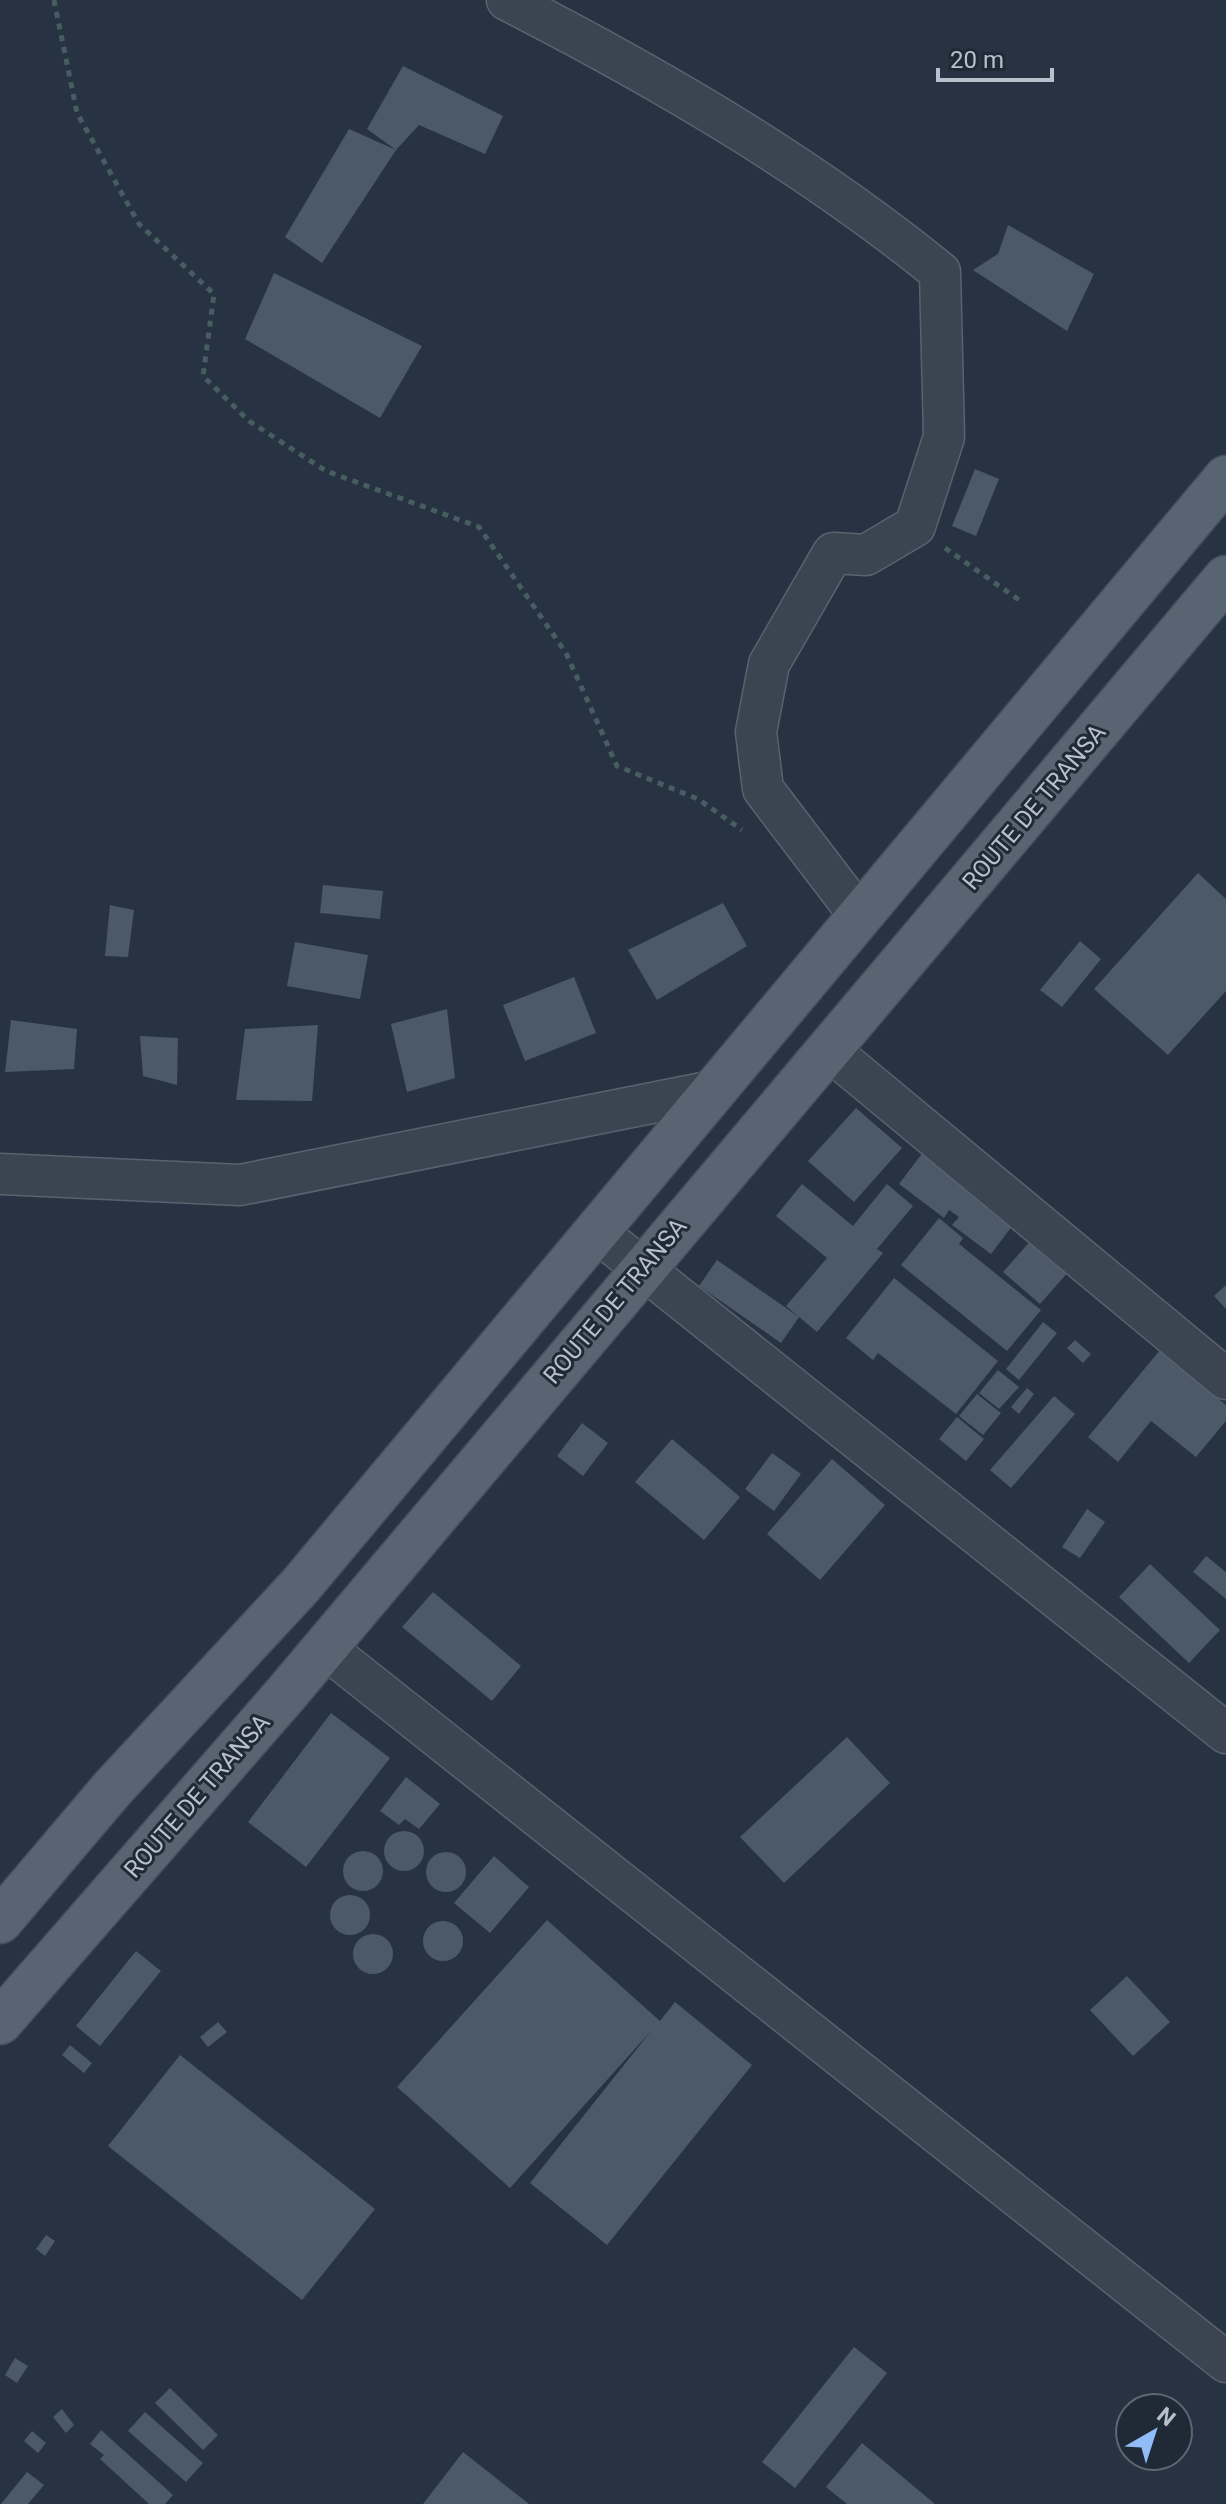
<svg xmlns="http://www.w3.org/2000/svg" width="1226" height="2504" font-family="Roboto,sans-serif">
  <rect width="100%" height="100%" fill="#273342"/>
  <path fill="#4b5968" d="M403 66 503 116 485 154 419 125 396 150 322 263 285 237 349 129 396 150 367 129Z
    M1008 225 1094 274 1067 331 973 270 998 254Z
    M274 273 422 346 380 418 245 339Z
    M975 469 999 479 976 536 952 526Z
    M1198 873 1226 899V991L1168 1055 1094 989Z
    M323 885 383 891 380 919 320 913Z
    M723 903 747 946 657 1000 628 950Z
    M110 905 134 910 128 957 105 956Z
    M1080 941 1101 959 1062 1007 1040 990Z
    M295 942 368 955 360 999 287 986Z
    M574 977 596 1033 525 1061 503 1005Z
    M447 1009 455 1078 407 1092 391 1024Z
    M11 1020 77 1029 74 1069 5 1072Z
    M318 1025 312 1101 236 1100 245 1029Z
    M140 1036 178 1038 177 1085 143 1076Z
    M856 1108 902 1148 854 1202 808 1161Z
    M924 1151 1016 1221 991 1254 952 1225 959 1217 949 1210 944 1218 899 1184Z
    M802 1184 853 1226 887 1184 913 1206 877 1249 883 1253 817 1332 786 1306 827 1258 776 1216Z
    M939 1218 963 1238 959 1244 1041 1310 1007 1351 901 1265Z
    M1033 1238 1070 1270 1040 1304 1003 1272Z
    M717 1260 799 1317 781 1343 699 1286Z
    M894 1278 998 1361 956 1414 878 1353 873 1360 846 1338Z
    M1226 1285V1309L1214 1296Z
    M1043 1322 1057 1333 1019 1380 1006 1369Z
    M1075 1340 1091 1354 1083 1363 1067 1348Z
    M1160 1350 1226 1405V1421L1196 1457 1151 1421 1118 1462 1088 1437Z
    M998 1370 1019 1387 999 1409 979 1393Z
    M1027 1388 1034 1394 1019 1414 1011 1407Z
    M977 1394 1001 1413 983 1435 959 1416Z
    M1054 1396 1075 1414 1011 1488 990 1470Z
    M957 1417 984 1439 966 1461 939 1439Z
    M582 1423 608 1443 583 1476 557 1456Z
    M672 1439 740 1497 704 1540 635 1482Z
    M772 1453 801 1474 774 1511 745 1489Z
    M832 1459 885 1505 820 1580 767 1534Z
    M1087 1509 1105 1522 1080 1558 1062 1547Z
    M1206 1556 1226 1572V1599L1193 1572Z
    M1150 1564 1220 1630 1189 1663 1119 1597Z
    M433 1592 521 1666 492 1701 402 1627Z
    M331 1713 390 1758 306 1867 248 1822Z
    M847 1737 890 1783 784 1883 740 1837Z
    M406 1777 440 1804 419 1829 405 1819 399 1825 380 1811Z
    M384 1851a20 20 0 1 1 40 0a20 20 0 1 1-40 0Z
    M343 1871a20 20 0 1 1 40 0a20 20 0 1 1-40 0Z
    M426 1872a20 20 0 1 1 40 0a20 20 0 1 1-40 0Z
    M494 1856 529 1887 490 1933 454 1903Z
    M330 1915a20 20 0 1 1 40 0a20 20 0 1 1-40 0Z
    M547 1920 660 2021 675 2002 752 2065 607 2245 530 2183 651 2031 510 2188 397 2087Z
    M423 1941a20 20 0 1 1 40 0a20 20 0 1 1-40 0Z
    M353 1954a20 20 0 1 1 40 0a20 20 0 1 1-40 0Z
    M136 1951 161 1971 100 2046 76 2026Z
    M1127 1976 1170 2022 1133 2056 1090 2010Z
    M218 2022 227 2032 208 2047 200 2037Z
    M70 2045 92 2063 84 2073 62 2055Z
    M180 2055 375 2209 302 2300 108 2146Z
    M46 2235 55 2241 45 2256 36 2249Z
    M854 2347 887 2373 795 2488 762 2462Z
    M15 2358 28 2366 17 2383 5 2375Z
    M170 2388 218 2435 203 2450 155 2403Z
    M62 2409 74 2425 66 2433 53 2417Z
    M145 2412 203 2463 186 2482 128 2431Z
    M101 2430 173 2495 165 2504H149L100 2459 104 2455 90 2444Z
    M32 2431 46 2443 38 2453 24 2441Z
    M862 2443 935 2504H847L826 2487Z
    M463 2452 529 2504H423Z
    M27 2472 44 2485 28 2504H1Z"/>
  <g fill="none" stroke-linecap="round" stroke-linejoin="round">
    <g stroke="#59636f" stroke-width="43">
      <path id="minor" d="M507 0C659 78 807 164 940 272L944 437 915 526 866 555 833 553 769 664 756 732 763 789 859 915
        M829 1050 1226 1379
        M0 1174 240 1185 712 1091
        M597 1232 1226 1733
        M325 1648 1226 2362"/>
    </g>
    <g stroke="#454e5b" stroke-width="47">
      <path id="major" d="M0 1921 112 1789 301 1585 1226 478
        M0 2022 285 1695 1226 578"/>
    </g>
    <path stroke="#475e60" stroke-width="5" stroke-dasharray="6 6" stroke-linecap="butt" d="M54 0 77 113 139 224 214 294 203 376 249 421 326 471 479 527 566 653 617 766 698 799 742 830
      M945 548 1022 602"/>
    <use href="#minor" stroke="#3b4552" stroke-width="40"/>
    <use href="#major" stroke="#596472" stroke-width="44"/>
  </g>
  <g text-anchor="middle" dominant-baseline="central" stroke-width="6" stroke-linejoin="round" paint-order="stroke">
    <g font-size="24" fill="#b8c0cc" stroke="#202a37">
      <text transform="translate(1034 807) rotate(-50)">ROUTE DE TRANSA</text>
      <text transform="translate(615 1301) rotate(-50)">ROUTE DE TRANSA</text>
      <text transform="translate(197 1796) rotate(-49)">ROUTE DE TRANSA</text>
    </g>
  </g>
  <g transform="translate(1154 2432) rotate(39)"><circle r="38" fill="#202a37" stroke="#5d6673" stroke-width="2"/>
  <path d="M0-6L14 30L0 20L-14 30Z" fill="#91bcf8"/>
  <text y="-12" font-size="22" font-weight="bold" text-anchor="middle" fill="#b8c0cc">N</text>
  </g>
  <path d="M938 68v12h114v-12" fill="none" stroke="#b8c0cc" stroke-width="4"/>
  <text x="950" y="68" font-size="24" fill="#b8c0cc" stroke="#202a37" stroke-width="6" paint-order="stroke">20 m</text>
</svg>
